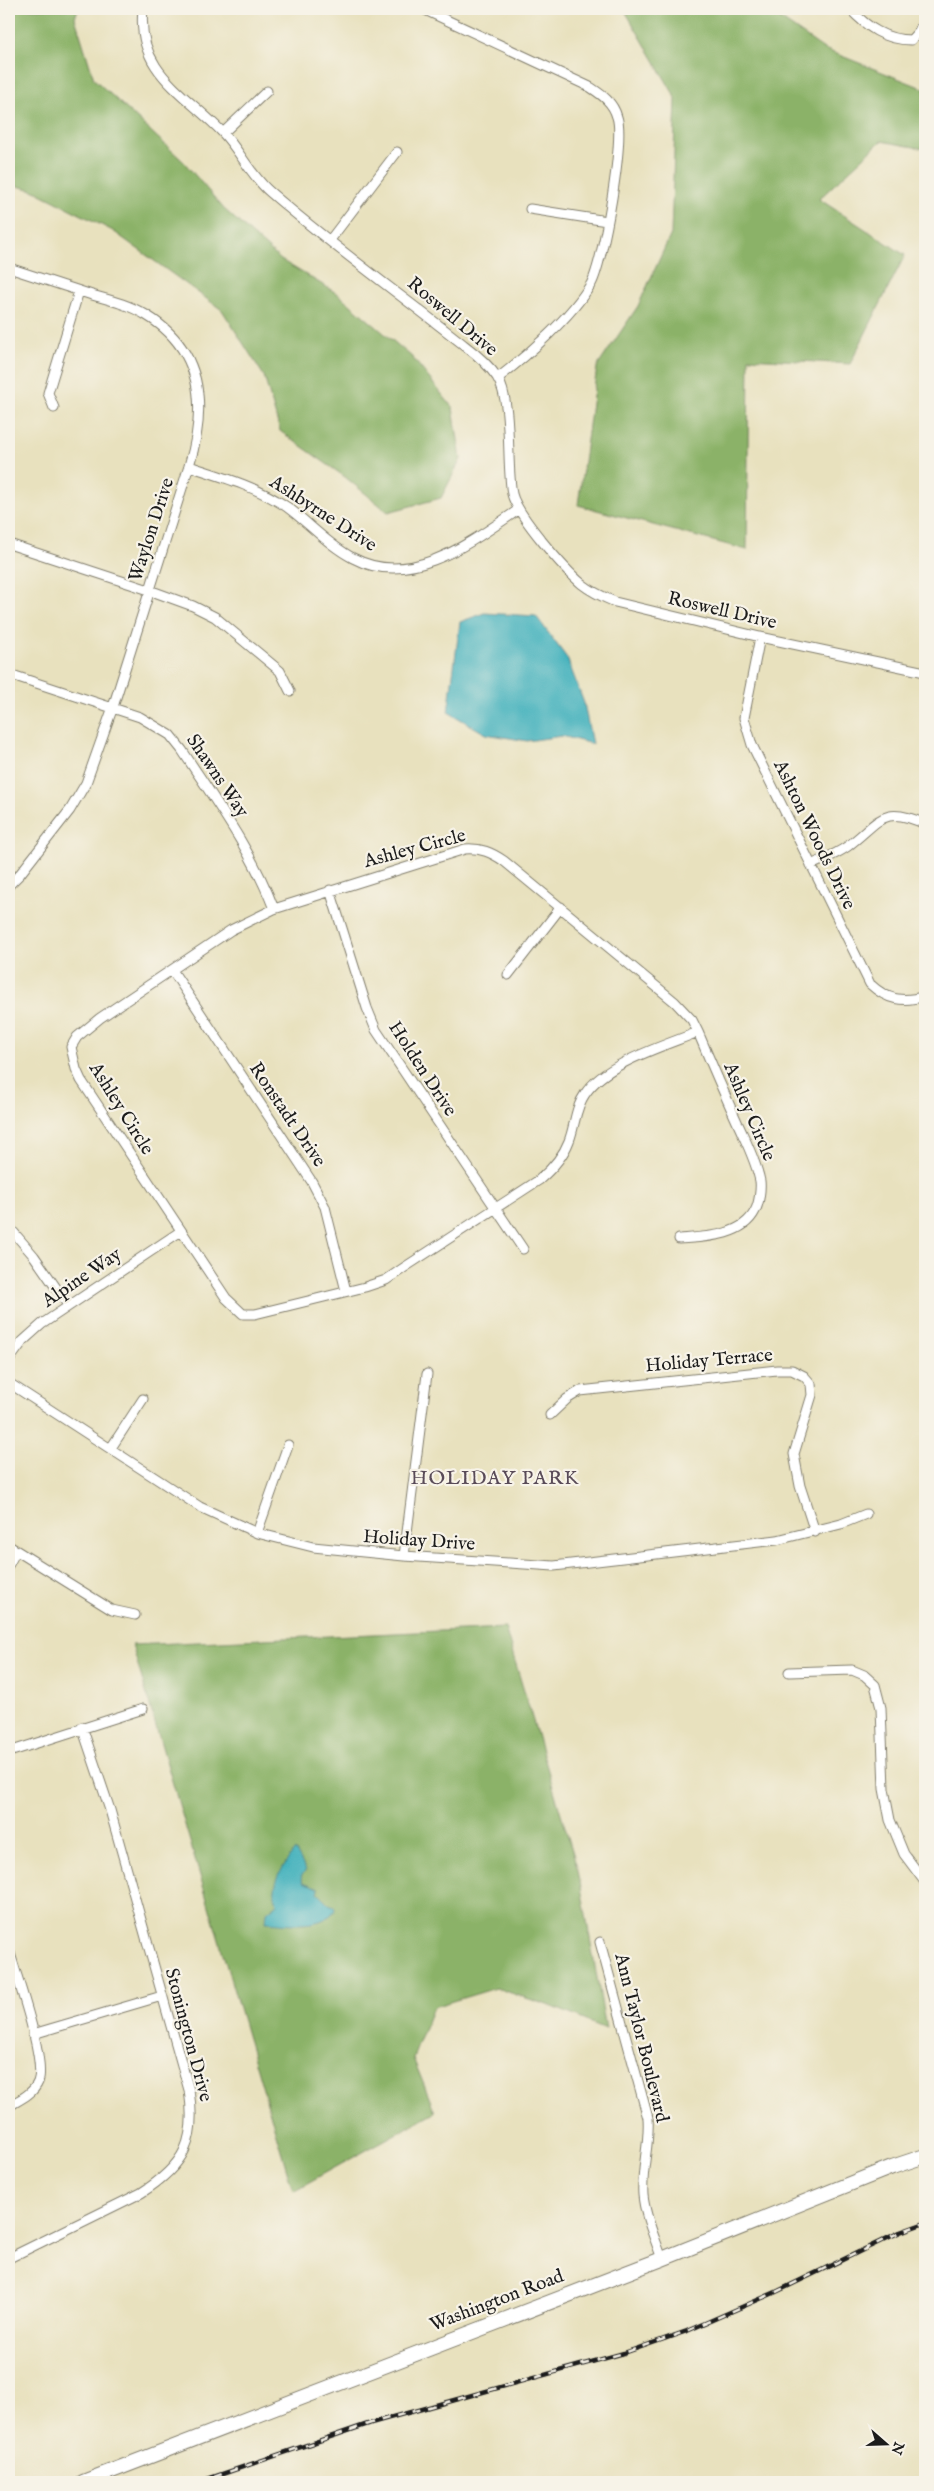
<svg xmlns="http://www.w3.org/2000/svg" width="934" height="2491" font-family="'IM FELL English',serif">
  <rect width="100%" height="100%" fill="#f7f3e8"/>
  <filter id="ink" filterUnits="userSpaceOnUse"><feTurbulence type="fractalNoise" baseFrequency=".02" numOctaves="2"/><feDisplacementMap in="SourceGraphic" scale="10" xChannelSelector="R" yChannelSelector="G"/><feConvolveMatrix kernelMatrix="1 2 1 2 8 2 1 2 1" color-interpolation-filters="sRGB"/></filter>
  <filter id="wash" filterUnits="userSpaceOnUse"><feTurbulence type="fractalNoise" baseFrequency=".0096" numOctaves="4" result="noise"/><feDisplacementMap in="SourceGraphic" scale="20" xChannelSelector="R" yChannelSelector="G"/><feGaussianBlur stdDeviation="1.12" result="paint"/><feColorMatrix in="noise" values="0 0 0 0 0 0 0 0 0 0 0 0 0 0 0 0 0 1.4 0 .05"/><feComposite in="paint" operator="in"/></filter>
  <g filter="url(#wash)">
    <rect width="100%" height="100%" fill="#e8e1be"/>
    <path fill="#8bb268" stroke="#546742" d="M9 9H78L75 18 94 79 183 161 224 209 281 260 338 294 412 357 453 408 461 459 441 498 388 512 345 477 280 431 264 376 222 310 113 231 33 190 9 184Z
      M624 9H766L824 49 925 89V149L881 141 819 199 905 255 850 364 749 358 747 550 578 505 597 367 638 306 671 234 676 98Z
      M505 1628 578 1870 606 2029 553 2007 496 1988 433 2007 413 2058 435 2112 293 2191 132 1645Z"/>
    <path fill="#41b0bc" stroke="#2e666c" d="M484 613 536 616 567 658 584 703 592 744 562 736 527 741 486 734 448 712 460 622Z
      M295 1850 306 1870 301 1876 303 1882 319 1888 318 1893 329 1904 334 1906 335 1910C322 1930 285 1923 266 1922L267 1912 277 1904C269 1886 284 1864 295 1850Z"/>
  </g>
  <g filter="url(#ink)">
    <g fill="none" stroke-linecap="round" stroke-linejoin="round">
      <g stroke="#827e6d" stroke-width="11">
        <path id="minor" d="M143 9C136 72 185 93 223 133 240 151 251 176 270 192 332 246 400 294 464 345 476 354 488 364 497 377 513 402 506 463 512 494 517 515 564 569 582 584 592 592 603 597 615 602L760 637 925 672
          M423 9 590 87C602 95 613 102 617 117 625 139 603 263 591 284 571 317 528 355 498 378
          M850 9C867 27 885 40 911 40L919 31 925 18
          M223 133 267 91
          M530 209 607 221
          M330 240 397 152
          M9 268C37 277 65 286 92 295 110 300 130 305 146 315 204 350 207 407 189 466L113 707 86 783 70 810 20 874 9 885
          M54 408 48 393 79 291
          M189 466C223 477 257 487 287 507 309 523 328 545 353 558 411 589 471 542 518 510
          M9 544 149 590 193 606 215 617 280 671 290 691
          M760 637 744 718 752 745 870 984C887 1000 903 1003 925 996
          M9 674 140 717 170 735 182 750C216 802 252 851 274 909
          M811 865C824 859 837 854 848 846 880 822 882 804 925 824
          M330 890 367 1008 376 1030 523 1249
          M172 970 312 1182 325 1207 346 1291
          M508 975 561 907
          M9 1227 34 1256 68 1305
          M679 1239C704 1237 742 1237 755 1211 759 1204 761 1189 760 1181 756 1161 746 1142 738 1124 724 1093 711 1063 698 1032L692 1020 675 1002 504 861C491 852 481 848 465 849L274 909 231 930 100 1018 77 1037 71 1047 76 1069 81 1080 226 1298 243 1314H255L365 1287 386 1280 405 1267 539 1180C552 1169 563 1157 569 1141 575 1126 575 1108 585 1094 605 1063 664 1046 698 1032
          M9 1360 23 1341 42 1324 181 1231
          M9 1383 200 1507 257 1533 313 1547 404 1556 554 1566 777 1540 841 1524 866 1514
          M550 1415 567 1399 580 1391 777 1370H792L804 1376 811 1384 812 1395 794 1454 800 1486 815 1532
          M111 1448 143 1399
          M257 1533 288 1445
          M9 1546 112 1610 135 1615
          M404 1556 427 1374
          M9 1564 16 1551
          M789 1672 852 1670 864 1675 875 1685 881 1708 884 1789 890 1820 904 1854 925 1882
          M9 1752 143 1709
          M600 1942 648 2118C650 2144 641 2170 643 2195 645 2217 655 2238 662 2259
          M9 1950C16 1975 47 2061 38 2082 33 2094 19 2100 9 2106
          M33 2034 162 1996
          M925 2088V2103
          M9 2258 141 2193C185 2165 197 2141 189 2090L110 1810 82 1727"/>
      </g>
      <g stroke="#827e6d" stroke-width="16">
        <path id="primary" d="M83 2482 662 2259 892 2167 925 2156"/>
      </g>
      <use href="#minor" stroke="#fff" stroke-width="9"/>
      <use href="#primary" stroke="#fff" stroke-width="14"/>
      <g stroke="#1c1c1c" stroke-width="4.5">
        <path id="rail" d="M199 2482 371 2423 624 2353 687 2331 776 2292 900 2232 925 2223"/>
      </g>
      <use href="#rail" stroke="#f7f3e8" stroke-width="2.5" stroke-dasharray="8" stroke-linecap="butt"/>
    </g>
  </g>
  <g text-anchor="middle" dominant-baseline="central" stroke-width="4.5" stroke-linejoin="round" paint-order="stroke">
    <g font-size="19" fill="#1c1c1c" stroke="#f7f3e8">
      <text transform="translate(452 317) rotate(40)">Roswell Drive</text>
      <text transform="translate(323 514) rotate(33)">Ashbyrne Drive</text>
      <text transform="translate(152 530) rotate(-72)">Waylon Drive</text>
      <text transform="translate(722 611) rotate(13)">Roswell Drive</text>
      <text transform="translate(217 776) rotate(56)">Shawns Way</text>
      <text transform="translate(814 835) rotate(64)">Ashton Woods Drive</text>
      <text transform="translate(415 849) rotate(-15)">Ashley Circle</text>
      <text transform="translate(422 1069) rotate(57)">Holden Drive</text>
      <text transform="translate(121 1109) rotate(58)">Ashley Circle</text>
      <text transform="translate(749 1112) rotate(67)">Ashley Circle</text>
      <text transform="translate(287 1115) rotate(56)">Ronstadt Drive</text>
      <text transform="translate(82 1278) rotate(-34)">Alpine Way</text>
      <text transform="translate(709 1361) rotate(-5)">Holiday Terrace</text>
      <text transform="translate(419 1541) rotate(4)">Holiday Drive</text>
      <text transform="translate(188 2035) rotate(75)">Stonington Drive</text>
      <text transform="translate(641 2038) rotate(76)">Ann Taylor Boulevard</text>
      <text transform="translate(497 2301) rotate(-21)">Washington Road</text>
    </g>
    <g font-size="20" letter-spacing="1" fill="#594b58" stroke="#f7f3e8">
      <text x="495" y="1478">HOLIDAY PARK</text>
    </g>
  </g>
  <rect width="934" height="2491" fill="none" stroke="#f7f3e8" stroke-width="30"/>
  <g transform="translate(886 2444) rotate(110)" stroke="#f7f3e8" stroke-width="4" paint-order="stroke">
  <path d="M0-4L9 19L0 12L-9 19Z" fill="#1c1c1c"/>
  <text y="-8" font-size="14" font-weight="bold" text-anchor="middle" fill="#1c1c1c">N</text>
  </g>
</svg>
